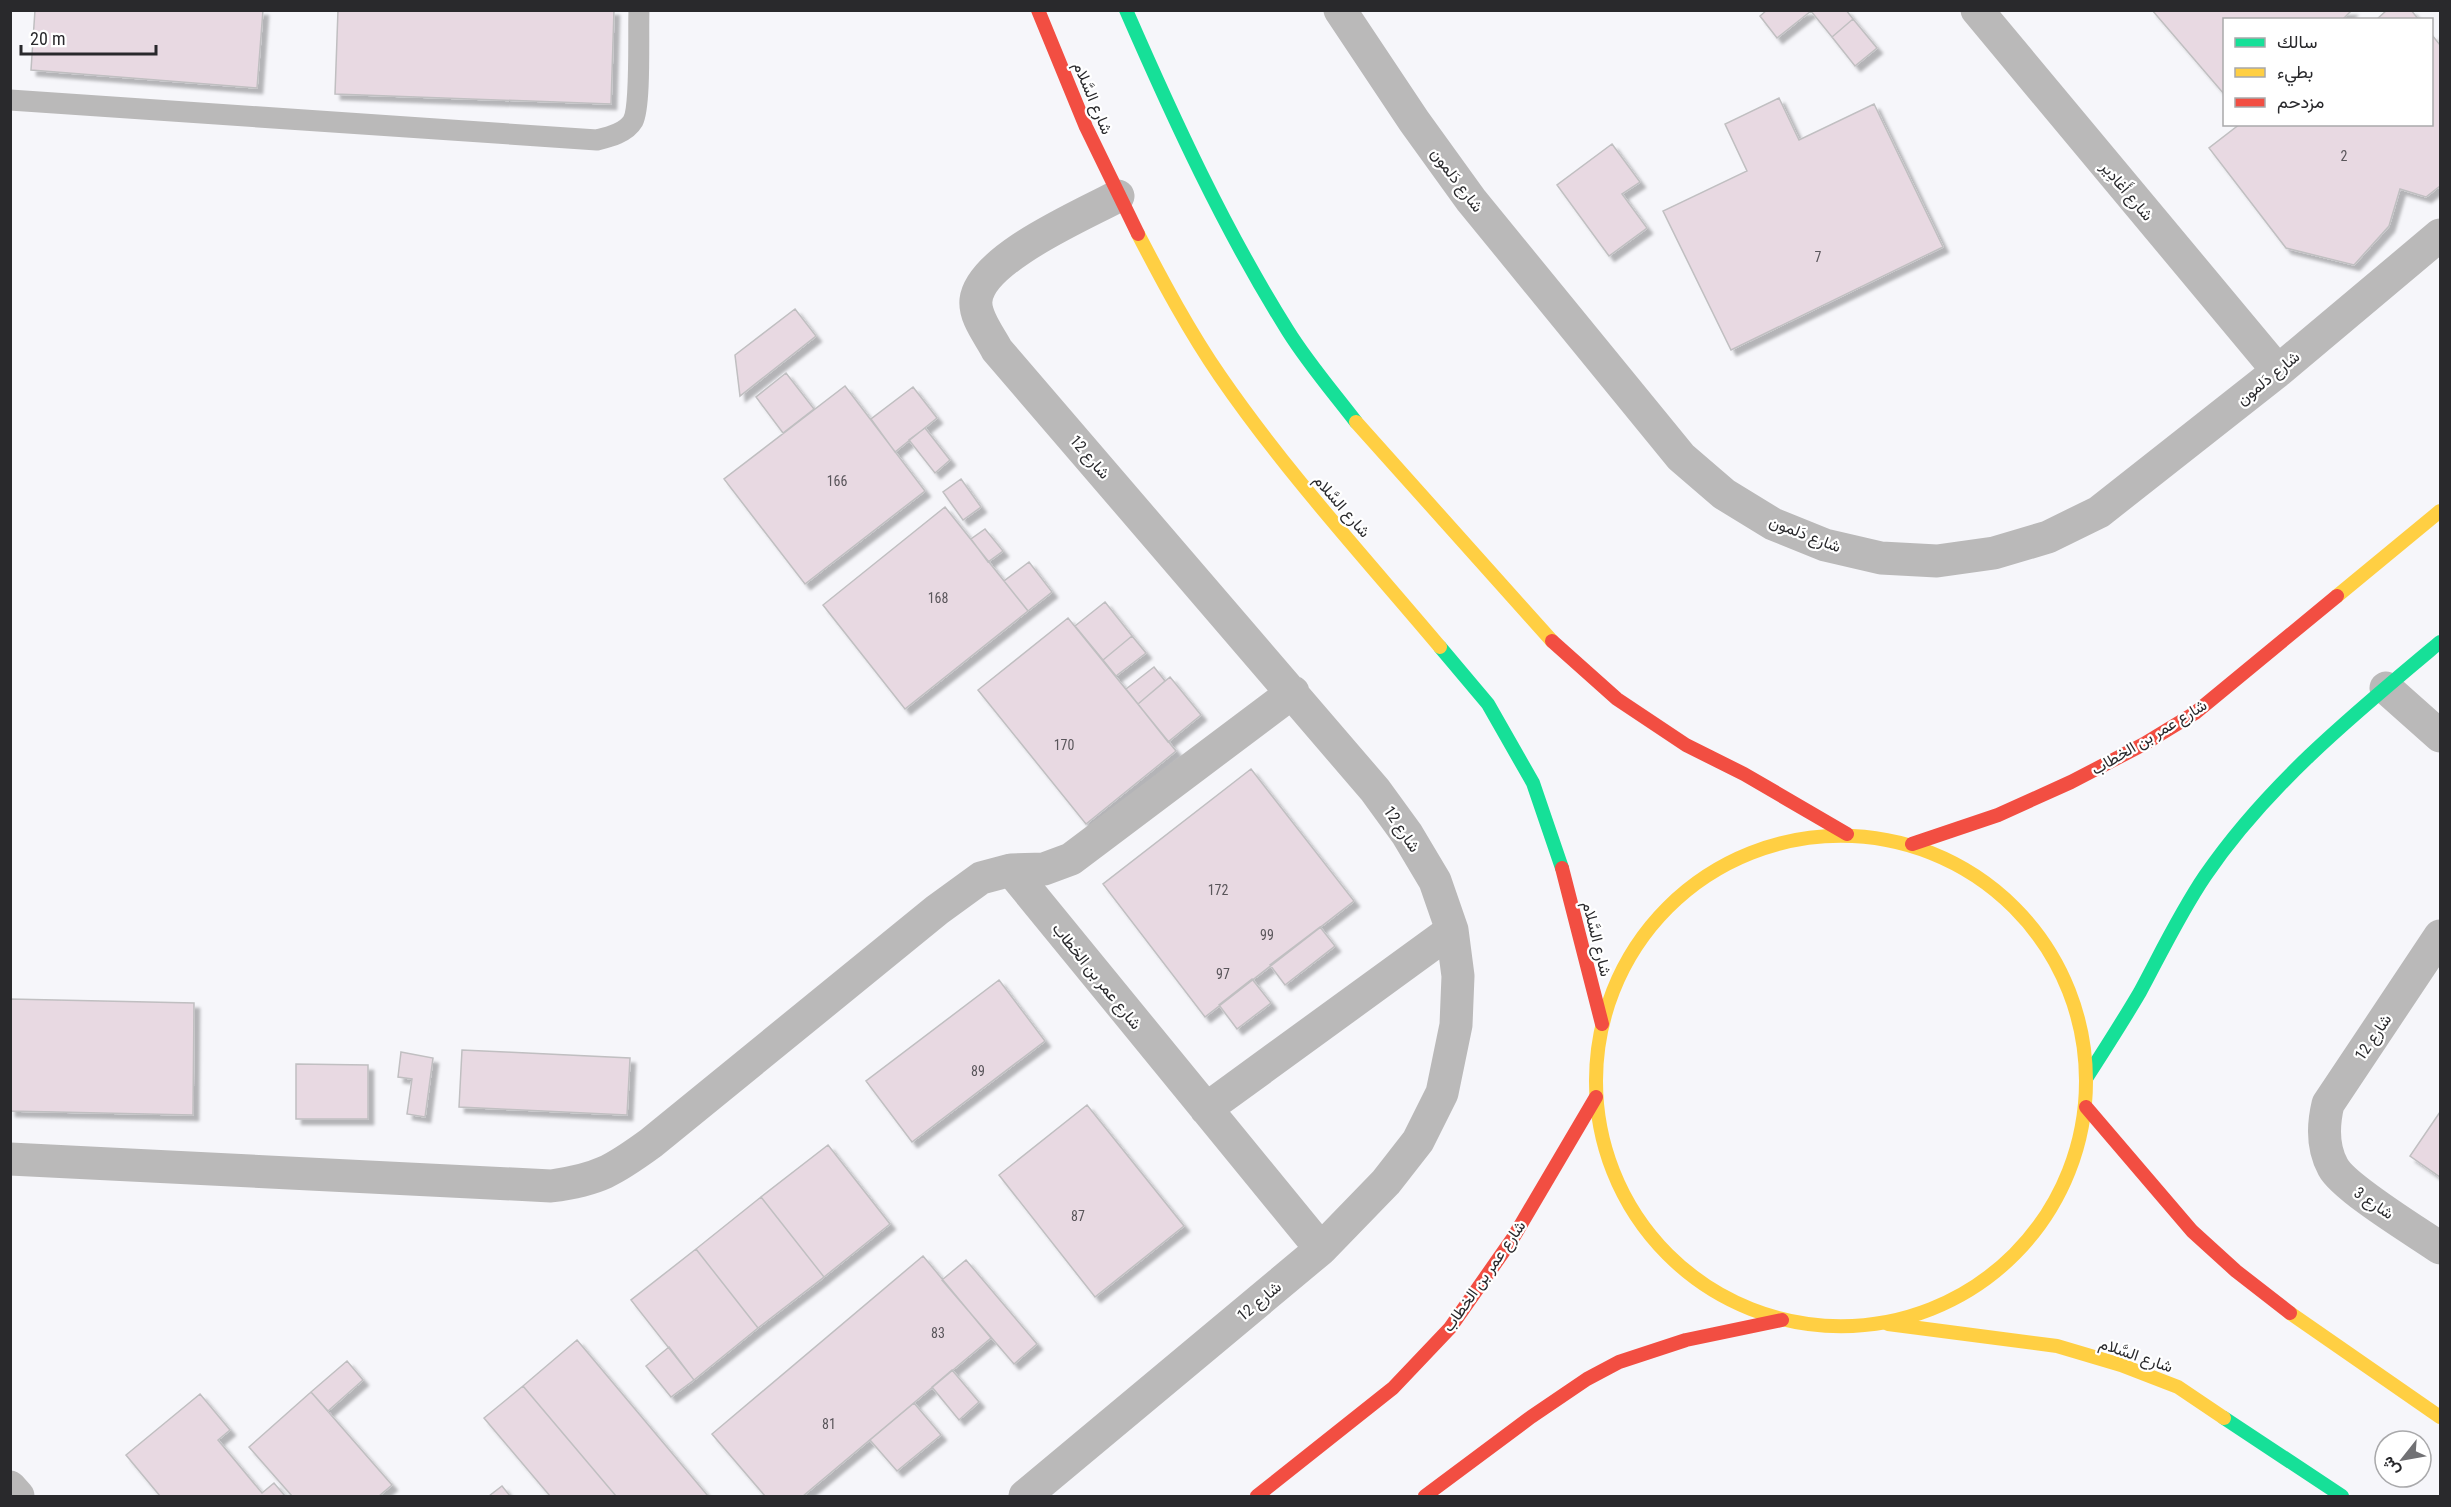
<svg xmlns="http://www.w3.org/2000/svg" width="2451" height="1507" font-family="'Roboto Condensed',Vazirmatn,sans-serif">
  <defs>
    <filter id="shadow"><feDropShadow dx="5.5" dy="5.5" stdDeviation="1.5" flood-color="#0004"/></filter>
  </defs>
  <rect width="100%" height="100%" fill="#f6f6fa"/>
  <path fill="#e8d9e2" stroke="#c0bfc1" stroke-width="1.5" filter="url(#shadow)" d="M35 10H263L257 88 31 70Z
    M338 10H614L611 104 335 94Z
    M1767 10H1846L1853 19 1832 37 1811 11 1777 38 1760 16Z
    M2152 10H2352L2342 20H2224V94Z
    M2387 10H2411L2419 20H2376Z
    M1853 19 1877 48 1855 66 1832 37Z
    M2432 35 2440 45V186L2426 197 2400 189 2389 226 2354 265 2286 248 2209 148 2240 124H2432Z
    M1779 98 1799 140 1874 104 1943 247 1731 350 1663 211 1747 171 1725 124Z
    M1612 144 1640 182 1622 194 1647 228 1609 256 1557 185Z
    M795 309 816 336 740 396 735 355Z
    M786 373 814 409 783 433 756 397Z
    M845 386 925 491 805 584 724 479Z
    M913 387 937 418 895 452 871 419Z
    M925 428 950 460 935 473 909 440Z
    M961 479 981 507 963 520 943 492Z
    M945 507 1028 611 905 709 823 605Z
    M985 529 1003 551 988 562 971 539Z
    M1029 562 1052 592 1028 611 1004 581Z
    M1105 602 1132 636 1103 660 1075 626Z
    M1068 618 1176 751 1086 824 978 690Z
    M1132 636 1146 653 1116 676 1103 660Z
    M1154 667 1165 681 1138 704 1126 689Z
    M1170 677 1201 715 1168 742 1138 704Z
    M1251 769 1354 901 1205 1017 1103 884Z
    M1320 927 1335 946 1285 985 1270 965Z
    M1252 979 1271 1003 1237 1029 1219 1005Z
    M999 980 1045 1041 912 1142 866 1081Z
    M10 999 194 1003 193 1115 10 1111Z
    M462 1050 630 1058 627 1115 459 1107Z
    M401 1052 433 1058 425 1117 407 1114 412 1079 398 1077Z
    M296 1064 368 1065V1119H296Z
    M1087 1105 1184 1226 1095 1297 999 1175Z
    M2440 1112V1177L2410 1156Z
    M828 1145 890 1224 824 1277 761 1197Z
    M761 1197 824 1277 758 1328 696 1249Z
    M696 1249 758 1328 694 1380 631 1300Z
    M923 1256 991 1338 803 1496H765L712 1434Z
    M966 1260 1037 1344 1014 1364 942 1280Z
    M577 1340 708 1496H616L523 1386Z
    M669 1347 694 1380 671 1397 646 1366Z
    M347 1361 363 1380 328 1411 311 1392Z
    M952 1370 979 1402 959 1420 932 1387Z
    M523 1386 616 1496H550L484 1418Z
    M311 1392 392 1485 379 1496H292L249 1447Z
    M200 1394 230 1430 218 1440 262 1493 274 1483 285 1496H160L126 1455Z
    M914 1403 941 1435 897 1471 870 1440Z
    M502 1486 510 1496H489Z"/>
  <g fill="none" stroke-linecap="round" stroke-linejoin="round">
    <path stroke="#bab9b9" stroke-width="21" d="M10 100 597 140C609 137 626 133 633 121 641 106 638 32 639 10"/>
    <path stroke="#bab9b9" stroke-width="33" d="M1340 10 1414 121 1471 200 1681 457 1724 494 1773 524 1825 545 1881 558 1937 561 1994 553 2048 537 2099 512 2278 371 2440 235
      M1977 10 2278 371
      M2386 688 2440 736
      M1011 870 1321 1249
      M2440 936 2328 1104C2323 1125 2322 1147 2333 1167 2344 1188 2417 1232 2440 1248
      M1206 1109 1452 930
      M10 1159 551 1186C598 1180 614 1170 651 1143L937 910 981 878 1011 870 1044 869 1071 859 1293 692
      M10 1487 18 1496
      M1025 1496 1321 1249 1386 1182 1418 1141 1442 1093 1456 1025 1458 976 1452 930 1435 881 1407 834 1375 790 997 350C990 336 974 317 976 300 981 258 1083 215 1118 196"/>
    <path stroke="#16e098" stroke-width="14" d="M1126 10C1174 120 1224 229 1288 331 1308 363 1333 392 1356 422
      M1440 647 1488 704 1533 783 1562 868
      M2087 1077C2105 1049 2123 1021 2140 992 2161 953 2180 913 2205 876 2268 784 2355 713 2440 642
      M2224 1418 2342 1496"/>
    <path stroke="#ffcf43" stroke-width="14" d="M1138 234C1163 282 1189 331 1220 376 1286 472 1365 558 1440 647
      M1356 422 1552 641
      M2337 596 2440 511
      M1596 1081a245 245 0 1 1 490 0a245 245 0 1 1-490 0Z
      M2290 1313 2440 1417
      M1888 1324 2057 1346 2121 1365 2178 1387 2224 1418"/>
    <path stroke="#f24e42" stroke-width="14" d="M1038 10 1086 127 1138 234
      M1552 641 1617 699 1686 745 1744 774 1847 834
      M1912 844 1998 815 2071 782 2144 744 2195 713 2337 596
      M1562 868 1602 1024
      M2086 1107 2192 1231 2236 1271 2290 1313
      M1257 1496 1393 1388 1450 1328 1513 1238 1596 1097
      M1425 1496 1531 1417 1587 1379 1619 1362 1686 1340 1782 1320"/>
  </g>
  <g text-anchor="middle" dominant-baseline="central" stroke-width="4.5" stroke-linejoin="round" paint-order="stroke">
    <g font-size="14" fill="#59555a">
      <text x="2344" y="156">2</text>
      <text x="1818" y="257">7</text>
      <text x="837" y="481">166</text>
      <text x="938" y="598">168</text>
      <text x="1064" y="745">170</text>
      <text x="1218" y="890">172</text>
      <text x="1267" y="935">99</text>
      <text x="1223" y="974">97</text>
      <text x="978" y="1071">89</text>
      <text x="1078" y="1216">87</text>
      <text x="938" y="1333">83</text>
      <text x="829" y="1424">81</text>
    </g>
    <g font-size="16" fill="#29292c" stroke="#fff">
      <text transform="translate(1093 98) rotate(67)">شارع السَّلام</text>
      <text transform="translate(1457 180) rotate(53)">شارع دَلمون</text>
      <text transform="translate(2127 191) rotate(50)">شارع أَغادِير</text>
      <text transform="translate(2268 378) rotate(-39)">شارع دَلمون</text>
      <text transform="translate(1090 457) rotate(49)">شارع 12</text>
      <text transform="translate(1342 506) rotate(49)">شارع السَّلام</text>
      <text transform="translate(1805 534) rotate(21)">شارع دَلمون</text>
      <text transform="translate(2149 737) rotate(-31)">شارع عمر بن الخطاب</text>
      <text transform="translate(1402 829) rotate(56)">شارع 12</text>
      <text transform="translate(1597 939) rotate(76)">شارع السَّلام</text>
      <text transform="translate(1097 976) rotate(51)">شارع عمر بن الخطاب</text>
      <text transform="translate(2373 1037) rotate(-56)">شارع 12</text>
      <text transform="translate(2374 1203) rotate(34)">شارع 3</text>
      <text transform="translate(1484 1276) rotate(-55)">شارع عمر بن الخطاب</text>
      <text transform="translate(1259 1301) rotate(-40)">شارع 12</text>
      <text transform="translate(2136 1355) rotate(19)">شارع السَّلام</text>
    </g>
  </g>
  <rect width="2451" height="1507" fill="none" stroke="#29292c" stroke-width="24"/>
  <rect x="2223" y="18" width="210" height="108" fill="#ffffff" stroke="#a9a9ab" stroke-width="1.5"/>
  <rect x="2235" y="38" width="30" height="9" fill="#16e098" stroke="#a9a9ab" stroke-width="1.5"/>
  <text x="2277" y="48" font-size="18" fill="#29292c">سالك</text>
  <rect x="2235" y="68" width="30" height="9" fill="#ffcf43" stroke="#a9a9ab" stroke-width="1.5"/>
  <text x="2277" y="78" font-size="18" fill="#29292c">بطيء</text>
  <rect x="2235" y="98" width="30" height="9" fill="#f24e42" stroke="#a9a9ab" stroke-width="1.5"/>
  <text x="2277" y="108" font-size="18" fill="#29292c">مزدحم</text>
  <g transform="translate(2403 1459) rotate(239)"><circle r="28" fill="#ffffff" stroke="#a9a9ab" stroke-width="1.5"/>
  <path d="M0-4.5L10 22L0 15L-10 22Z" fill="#717174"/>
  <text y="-9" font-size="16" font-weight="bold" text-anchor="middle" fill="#29292c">ش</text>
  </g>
  <path d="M21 45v9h135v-9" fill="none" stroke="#29292c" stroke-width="3"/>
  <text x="30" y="45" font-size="18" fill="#29292c" stroke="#ffffff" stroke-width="4.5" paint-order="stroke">20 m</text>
</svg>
